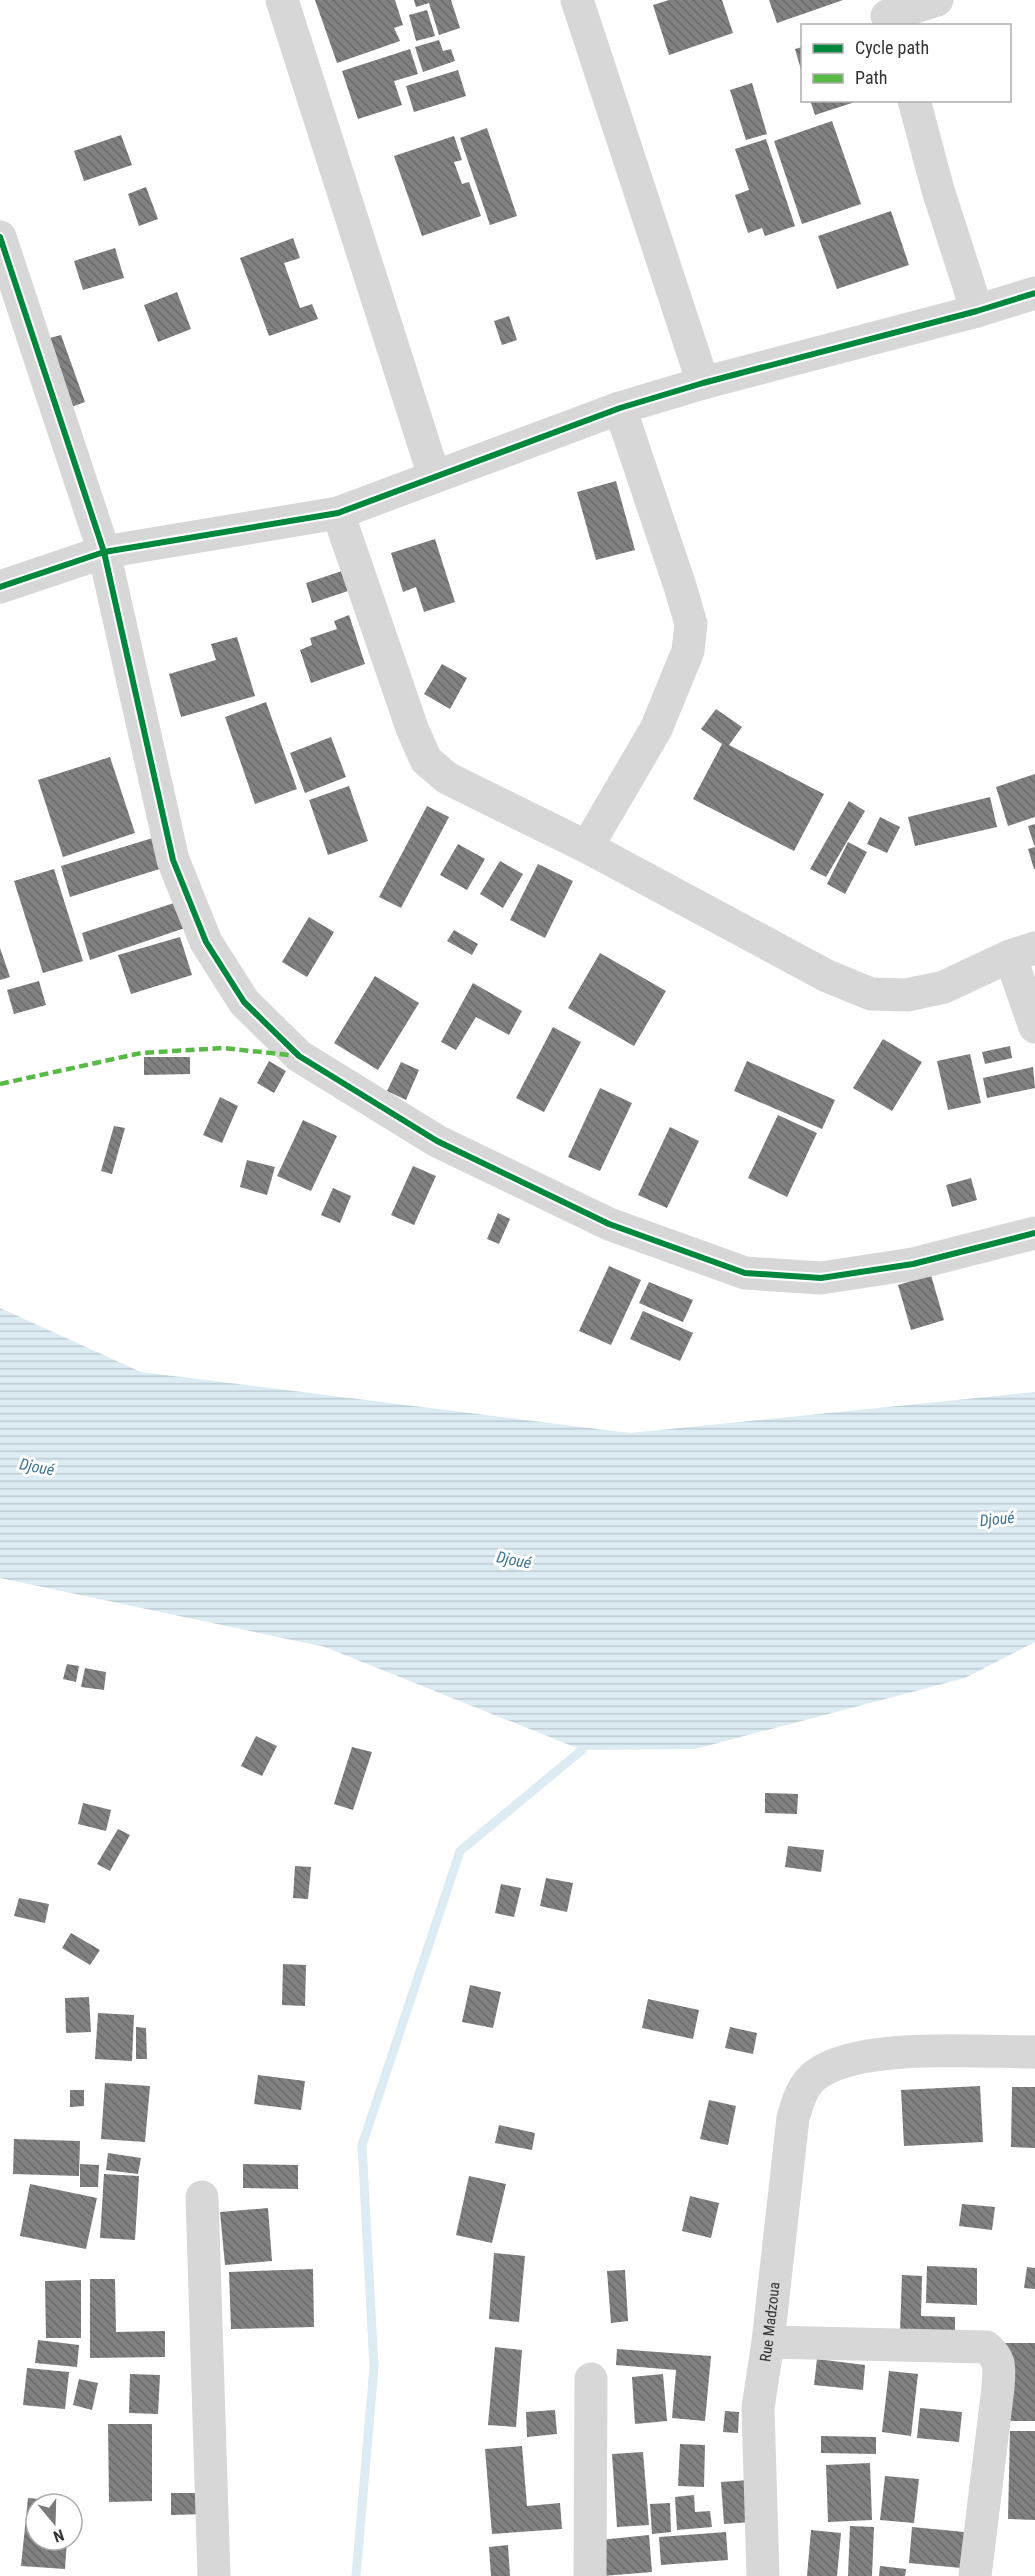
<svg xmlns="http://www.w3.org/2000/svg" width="1035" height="2576" font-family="'Roboto Condensed',sans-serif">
  <defs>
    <pattern id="water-rules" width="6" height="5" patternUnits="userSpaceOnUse" patternTransform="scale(1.5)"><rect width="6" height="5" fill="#ddebf3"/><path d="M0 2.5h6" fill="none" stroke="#becad1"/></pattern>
    <pattern id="building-back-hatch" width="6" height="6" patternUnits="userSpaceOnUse" patternTransform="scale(1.5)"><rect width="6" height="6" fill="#818181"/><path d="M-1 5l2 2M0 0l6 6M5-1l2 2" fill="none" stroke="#6a6a6a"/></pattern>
  </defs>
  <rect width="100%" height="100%" fill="#fff"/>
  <path fill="url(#water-rules)" d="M0 1308 141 1372 630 1433 1035 1392V1642L965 1678 695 1749 582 1750 325 1647 0 1578Z"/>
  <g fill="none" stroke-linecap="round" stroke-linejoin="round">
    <path stroke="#ddebf3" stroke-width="9" d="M356 2576 374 2367 362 2145 460 1851 582 1750"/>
  </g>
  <path fill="url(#building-back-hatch)" d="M315 0H395L403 25 394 28 400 41 337 63Z
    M414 0H451L460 28 439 35 429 3 416 7Z
    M669 0H722L733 33 669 55 653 5Z
    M769 0H843L777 23Z
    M427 10 435 36 416 41 409 15Z
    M439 40 443 51 451 49 455 61 423 72 415 47Z
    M802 47V73L795 49Z
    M410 49 418 74 394 81 402 105 358 119 342 71Z
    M458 70 466 96 414 112 406 86Z
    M752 83 767 134 746 140 730 90Z
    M810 100H858V101L815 115Z
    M832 121 861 204 802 224 774 141Z
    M487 128 517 216 490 225 460 138Z
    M121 135 132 165 84 181 74 151Z
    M454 136 462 160 454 162 462 184 469 182 481 216 422 236 394 156Z
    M766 139 795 226 765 236 762 228 748 233 735 195 749 190 735 149Z
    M146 187 158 219 139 226 128 194Z
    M891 211 909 265 837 289 818 236Z
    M293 238 300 258 284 263 300 308 312 304 318 319 269 336 240 258Z
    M115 248 124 278 83 290 74 261Z
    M177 292 191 329 158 342 144 305Z
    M509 316 517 340 502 345 494 321Z
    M61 335 85 402 63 410 38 341Z
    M616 481 635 550 596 560 577 492Z
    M435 539 455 602 424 612 416 587 403 592 391 553Z
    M342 571 348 591 312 603 306 583Z
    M349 615 365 664 311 683 300 650 312 645 310 638 337 629 334 621Z
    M237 637 255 696 181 717 169 674 216 660 211 644Z
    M442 664 467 678 450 709 424 694Z
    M266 702 297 789 255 804 225 717Z
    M716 709 742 727 729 745 824 794 794 851 693 799 722 744 701 729Z
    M331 737 346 777 305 793 290 753Z
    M110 757 135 833 63 857 38 780Z
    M1035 774V817L1008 826 996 787Z
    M349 786 368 841 328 855 309 800Z
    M990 797 997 827 915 846 908 817Z
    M849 801 865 811 826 877 810 869Z
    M427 806 449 817 401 908 379 897Z
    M880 817 900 827 887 853 867 844Z
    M1035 824V845H1034L1028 826Z
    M156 837 166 867 70 897 61 866Z
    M848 842 867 852 845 894 827 884Z
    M458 844 485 859 467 890 440 875Z
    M1035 847V869H1034L1028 849Z
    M500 861 523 874 503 908 480 894Z
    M538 864 573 881 545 938 510 920Z
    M54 869 83 961 43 973 14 881Z
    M177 902 185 928 90 960 82 933Z
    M309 917 334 932 307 977 282 962Z
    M454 930 478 944 472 955 447 941Z
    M180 937 192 975 131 994 118 955Z
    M0 948 10 977 0 980Z
    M600 953 666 991 634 1046 568 1008Z
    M375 976 419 1003 378 1070 334 1043Z
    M39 981 46 1005 14 1014 7 990Z
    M473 983 522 1011 509 1035 476 1017 456 1050 441 1042Z
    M553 1027 581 1042 544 1112 516 1098Z
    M883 1039 922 1062 892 1111 853 1088Z
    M1010 1046 1012 1058 985 1064 982 1052Z
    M970 1054 981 1103 948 1110 937 1061Z
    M144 1057H190V1074L144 1075Z
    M269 1061 286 1071 274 1093 257 1083Z
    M747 1061 835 1100 822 1129 734 1091Z
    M401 1062 419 1070 406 1100 387 1091Z
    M1033 1067 1035 1088 987 1098 983 1078Z
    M600 1088 632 1103 600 1171 568 1157Z
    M220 1097 238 1106 222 1143 203 1135Z
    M778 1115 817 1133 787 1197 748 1178Z
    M303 1120 337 1136 311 1191 277 1176Z
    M114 1126 125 1128 112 1174 101 1171Z
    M670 1127 699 1141 667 1208 638 1195Z
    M247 1160 275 1167 267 1195 240 1187Z
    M413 1166 436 1176 414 1225 391 1215Z
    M971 1178 977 1200 952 1207 946 1185Z
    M333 1188 351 1196 340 1223 321 1215Z
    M498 1213 510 1219 499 1244 487 1239Z
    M609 1266 641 1280 611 1345 579 1331Z
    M931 1275 944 1320 911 1330 898 1285Z
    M649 1282 693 1300 683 1322 639 1303Z
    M643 1311 693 1333 680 1361 630 1339Z
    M67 1664 79 1666 76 1682 63 1679Z
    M85 1668 106 1672 104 1690 81 1687Z
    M256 1736 277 1746 262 1776 241 1766Z
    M352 1747 372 1752 353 1810 334 1804Z
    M765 1793 798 1794 797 1814 765 1813Z
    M83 1803 111 1810 106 1831 78 1824Z
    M118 1829 130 1835 110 1871 97 1864Z
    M788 1846 824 1850 821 1872 785 1867Z
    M295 1866 311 1867 308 1899 293 1898Z
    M546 1878 573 1883 567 1912 540 1906Z
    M501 1884 521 1888 514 1917 495 1913Z
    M19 1898 49 1904 45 1923 14 1916Z
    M71 1933 100 1950 90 1965 62 1948Z
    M283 1964 306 1965 305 2006 282 2005Z
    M470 1985 501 1992 493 2028 462 2022Z
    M89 1997 91 2032 66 2033 65 1998Z
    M648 1999 699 2010 693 2039 642 2028Z
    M98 2013 134 2015 132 2061 95 2059Z
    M136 2027 146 2028 147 2059H136Z
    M730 2027 757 2033 753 2054 725 2048Z
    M258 2075 305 2081 301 2110 254 2104Z
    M105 2083 150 2086 145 2142 101 2139Z
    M980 2086 983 2142 904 2146 901 2090Z
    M1012 2087H1035V2148L1011 2147Z
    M70 2090H84V2106L70 2107Z
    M709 2100 736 2106 728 2145 700 2139Z
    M499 2125 535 2133 532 2150 495 2143Z
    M14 2139 80 2141 79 2176 13 2174Z
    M108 2153 141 2158 138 2174 106 2170Z
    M80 2164 99 2165 98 2187H80Z
    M243 2164 298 2165V2189L243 2188Z
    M104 2174 139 2176 135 2240 100 2238Z
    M469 2176 506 2184 492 2243 456 2235Z
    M30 2184 97 2198 86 2249 20 2236Z
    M690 2196 719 2203 711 2238 682 2231Z
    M962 2204 995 2207 992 2230 959 2226Z
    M268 2208 272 2261 225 2265 220 2212Z
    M494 2253 525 2256 519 2322 489 2319Z
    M927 2266 977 2268V2305L926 2303Z
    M1027 2267 1035 2268V2289L1024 2288Z
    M313 2269 314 2327 231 2329 229 2272Z
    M625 2270 628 2321 611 2323 607 2271Z
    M902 2275 922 2276 921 2316 955 2317V2333L900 2332Z
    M90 2279H115L116 2332 165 2331V2357L90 2358Z
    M81 2280V2338H46L45 2281Z
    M38 2340 79 2345 77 2367 35 2363Z
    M1004 2343H1035V2421H1003Z
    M495 2347 522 2350 516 2427 488 2425Z
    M617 2349 711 2356 705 2421 672 2418 676 2370 616 2365Z
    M817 2359 865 2365 863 2390 814 2385Z
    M27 2368 69 2372 65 2409 23 2405Z
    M889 2371 918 2374 911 2436 882 2432Z
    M130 2374 160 2375 158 2414 129 2413Z
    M663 2374 667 2421 635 2424 632 2377Z
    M79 2379 98 2383 92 2410 73 2405Z
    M920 2408 962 2412 959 2442 917 2438Z
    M555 2410 557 2434 527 2437 526 2412Z
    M725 2411 739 2412 738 2433 723 2432Z
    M108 2424H152V2501L109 2502Z
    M1010 2431H1035V2520L1008 2519Z
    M821 2436 876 2437V2454L821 2453Z
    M680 2444 705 2445 704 2487 678 2486Z
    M522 2446 527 2506 560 2503 562 2529 492 2534 485 2449Z
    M643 2452 649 2525 617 2527 612 2454Z
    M870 2463 872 2520 828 2522 826 2465Z
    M885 2476 919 2479 914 2523 880 2520Z
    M749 2480 752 2522 724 2524 721 2482Z
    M171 2493H207V2514L171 2515Z
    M694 2495 695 2512 710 2511 712 2527 677 2530 675 2497Z
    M28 2498 73 2502 36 2504V2540H67L65 2569 21 2566Z
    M670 2503 671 2532 652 2534 650 2504Z
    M850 2526 874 2527 872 2576H848Z
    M912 2527 975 2533 972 2569 909 2563Z
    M811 2530 841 2533 837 2576H807Z
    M726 2532 728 2560 661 2565 659 2537Z
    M649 2535 652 2572 603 2576 600 2540Z
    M508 2545 510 2576H491L489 2547Z
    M880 2566 906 2569 905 2576H879Z"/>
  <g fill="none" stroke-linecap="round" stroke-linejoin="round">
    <g stroke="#d7d7d7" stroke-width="33">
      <path d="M282 0 434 476"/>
      <path d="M577 0 703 383"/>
      <path d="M887 16 937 0"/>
      <path d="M914 100 938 190 977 311"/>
      <path d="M0 237 104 552 173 860 206 942 244 1002 299 1056 437 1141 609 1224 745 1273 821 1278 913 1264 1035 1233"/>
      <path d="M338 513 412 728 426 760 447 778 587 847 827 976 871 994 907 995 944 987 1010 956 1035 948"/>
      <path d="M0 587 104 552 338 513 620 408 703 383 977 311 1035 293"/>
      <path d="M587 847 656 729 688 651 691 624 680 586 620 408"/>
      <path d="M1010 956 1035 1027"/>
      <path d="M202 2197 214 2576"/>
      <path d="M768 2342 986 2347C1002 2360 999 2369 998 2388L975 2576"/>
      <path d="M590 2576 591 2379"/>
      <path id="s1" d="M763 2576 758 2408 768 2342 793 2118C798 2101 802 2085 817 2074 861 2042 979 2052 1035 2052"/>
    </g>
    <path stroke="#58b947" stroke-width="4.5" stroke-dasharray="9 4.5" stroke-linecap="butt" d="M0 1084 141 1053 223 1048 299 1056"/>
    <g stroke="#fff" stroke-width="10">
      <path id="cycleway" d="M0 237 104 552 173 860 206 942 244 1002 299 1056 437 1141 609 1224 745 1273 821 1278 913 1264 1035 1233
        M0 587 104 552 338 513 620 408 703 383 977 311 1035 293"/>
    </g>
    <use href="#cycleway" stroke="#00873e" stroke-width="6"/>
  </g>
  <g text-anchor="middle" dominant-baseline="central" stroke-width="6" stroke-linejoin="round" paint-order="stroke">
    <g font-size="15" fill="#333" stroke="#fff">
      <text stroke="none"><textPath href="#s1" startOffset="255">Rue Madzoua</textPath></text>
    </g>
    <g font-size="16" font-style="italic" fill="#3f7597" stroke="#fff">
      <text transform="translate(37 1467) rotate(11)">Djoué</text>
      <text transform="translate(997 1519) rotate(-6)">Djoué</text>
      <text transform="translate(514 1560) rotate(11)">Djoué</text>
    </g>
  </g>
  <rect x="801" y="24" width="210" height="78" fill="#ffffff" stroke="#adadad" stroke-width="1.5"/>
  <rect x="813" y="44" width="30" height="9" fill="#00873e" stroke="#adadad" stroke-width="1.5"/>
  <text x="855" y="54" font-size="18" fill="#333333">Cycle path</text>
  <rect x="813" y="74" width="30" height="9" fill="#58b947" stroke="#adadad" stroke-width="1.5"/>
  <text x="855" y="84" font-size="18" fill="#333333">Path</text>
  <g transform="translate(54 2522) rotate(161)"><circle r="28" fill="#ffffff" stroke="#adadad" stroke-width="1.5"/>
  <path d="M0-4.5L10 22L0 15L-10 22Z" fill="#7a7a7a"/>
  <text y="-9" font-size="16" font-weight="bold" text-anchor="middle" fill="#333333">N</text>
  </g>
</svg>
